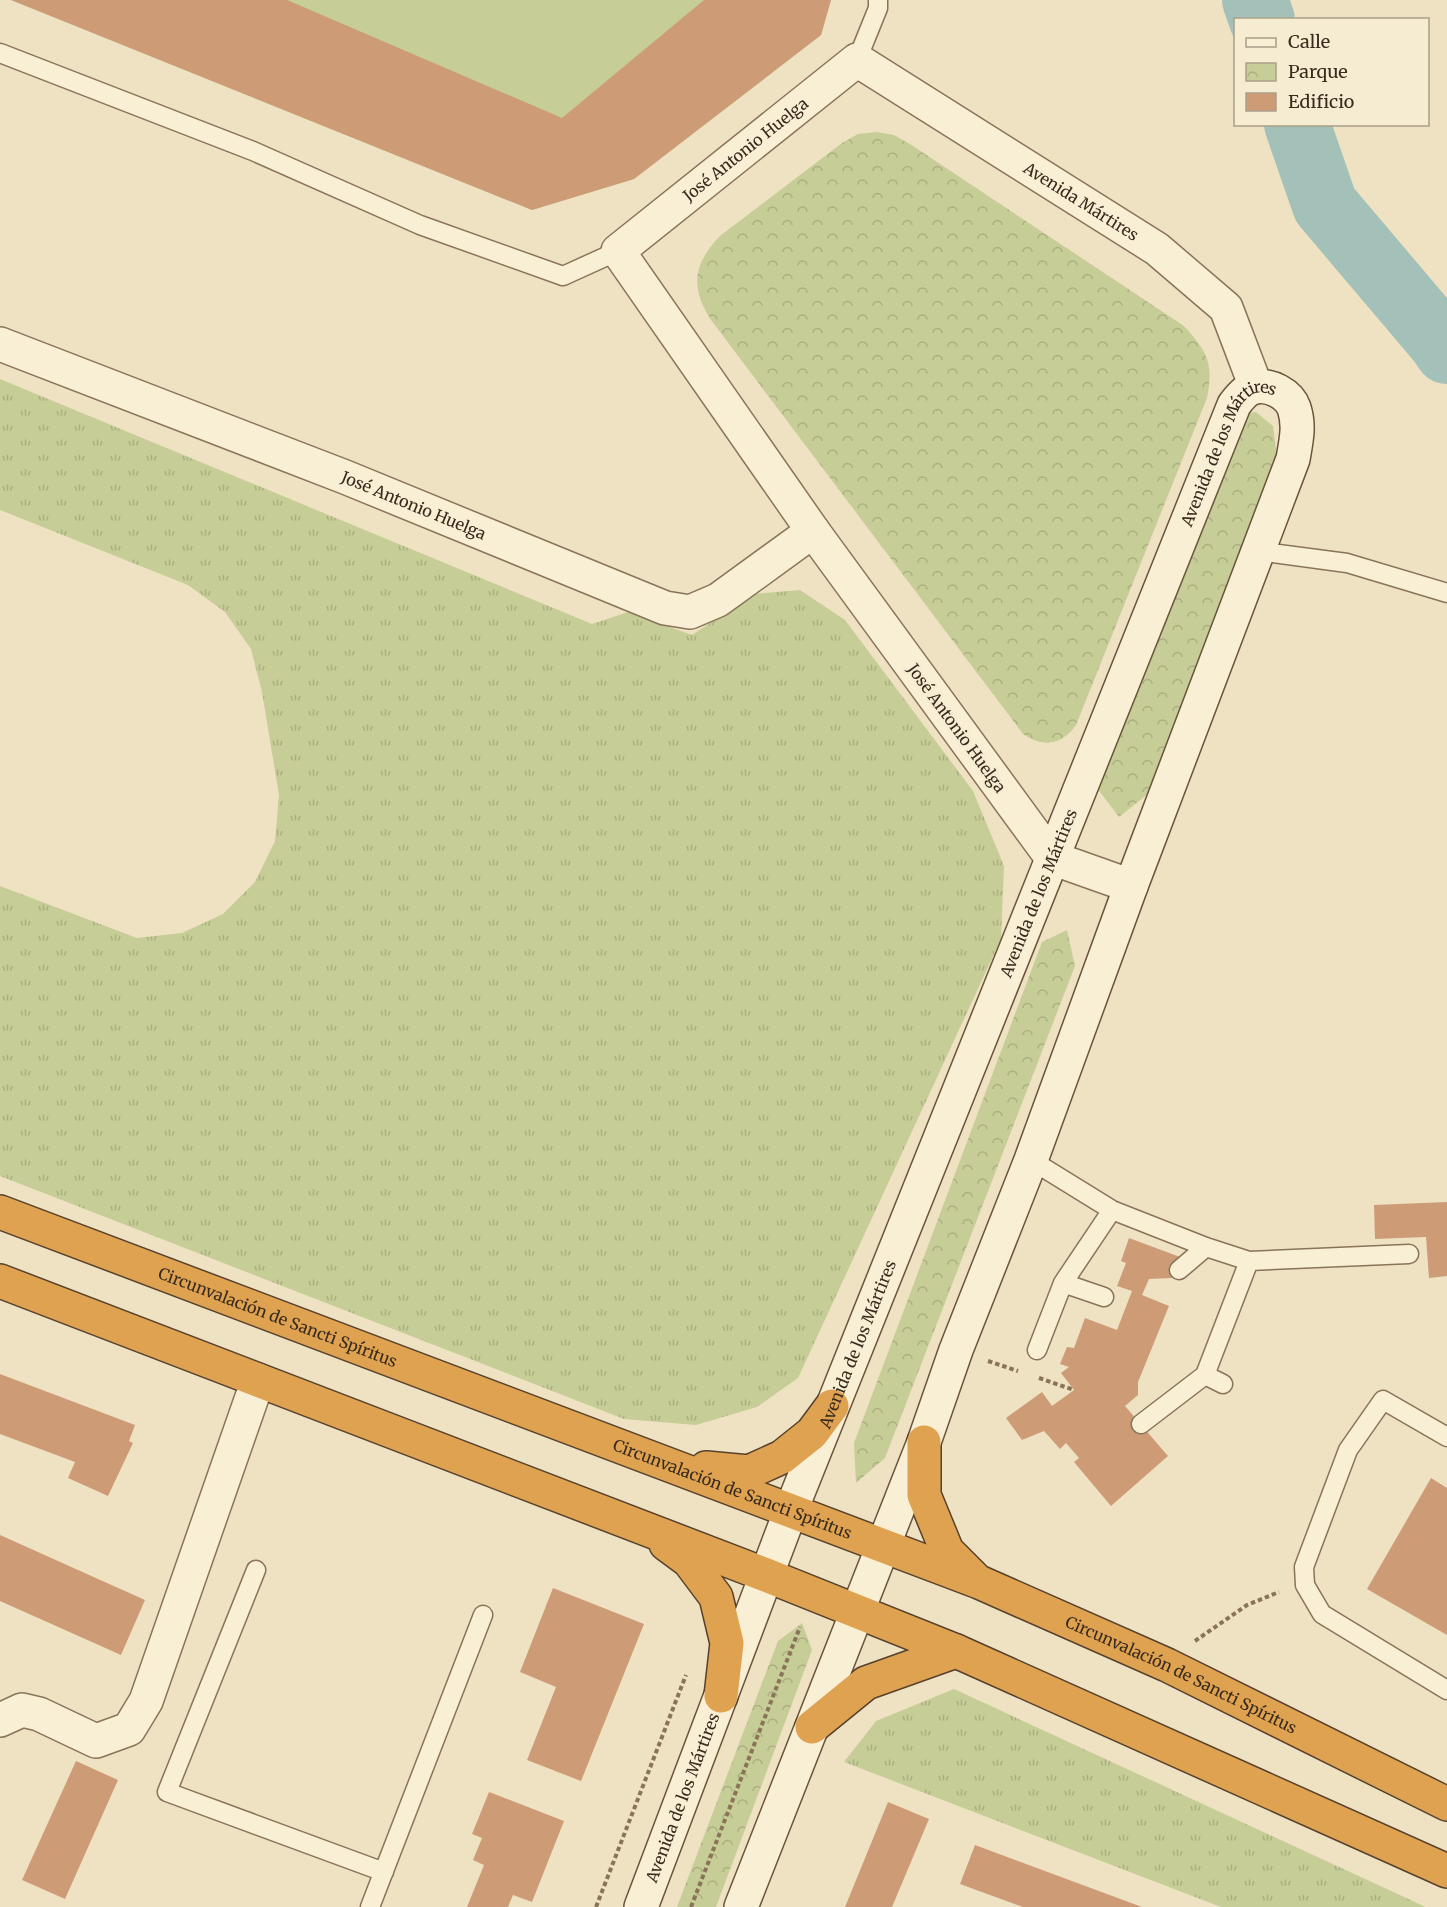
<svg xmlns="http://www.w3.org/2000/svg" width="1447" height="1907" font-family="Merriweather,serif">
  <defs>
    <pattern id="grass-tufts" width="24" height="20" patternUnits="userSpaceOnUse" patternTransform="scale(1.5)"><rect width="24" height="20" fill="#c6cd96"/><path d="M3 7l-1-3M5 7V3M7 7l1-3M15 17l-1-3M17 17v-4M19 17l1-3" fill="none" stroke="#abb081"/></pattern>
    <pattern id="park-crowns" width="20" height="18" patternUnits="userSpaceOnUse" patternTransform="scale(1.5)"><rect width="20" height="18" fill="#c6cd96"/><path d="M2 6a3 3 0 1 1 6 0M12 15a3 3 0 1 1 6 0" fill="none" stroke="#abb081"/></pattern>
  </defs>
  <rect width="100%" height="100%" fill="#efe2c2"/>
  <path fill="url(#grass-tufts)" d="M0 379 592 624 628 612 692 635 754 594 800 590 845 620 973 791 1004 866 1001 939 798 1378 757 1407 696 1425 624 1419 0 1176V886L137 938 182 933 223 914 255 882 275 841 279 795 262 692 251 649 225 612 188 585 0 510Z
    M954 1689 1415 1902 1425 1907H1221L844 1762 876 1721Z"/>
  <path fill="url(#park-crowns)" d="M876 132 894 135 910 144 1184 326C1207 351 1214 363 1207 398L1076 725C1062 745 1043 748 1023 734L711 320C690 287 693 264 720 236L842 143 858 134Z
    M1256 412 1273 426 1277 457 1149 793 1119 817 1097 788 1243 414Z
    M1067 930 1075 966 885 1458 856 1483 854 1443 1042 942Z
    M802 1623 812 1650 716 1907H677L778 1641Z"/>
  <path fill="#c6cd96" d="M11 0H831L821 35 634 179 532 210Z"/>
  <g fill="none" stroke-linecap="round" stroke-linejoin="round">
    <path stroke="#a4c1b9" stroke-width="66" d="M1255 0 1262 20
      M1297 124 1325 205 1441 342 1447 351"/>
  </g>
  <path fill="#cd9c77" d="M11 0H287L562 118 704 0H831L821 35 634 179 532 210Z
    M1447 1202V1276L1429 1278 1426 1237 1375 1239 1374 1205Z
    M1129 1238 1180 1257 1172 1278 1149 1279 1142 1295 1169 1306 1138 1382V1395L1125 1406 1168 1456 1111 1506 1074 1462 1079 1458 1066 1443 1060 1449 1044 1431 1022 1440 1006 1418 1042 1392 1052 1406 1074 1390 1061 1373 1069 1367 1060 1364 1067 1347 1074 1348 1085 1318 1117 1330 1132 1291 1117 1286 1126 1263 1121 1261Z
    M0 1374 135 1425 129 1441 133 1443 108 1496 68 1478 75 1462 0 1434Z
    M1431 1478 1447 1488V1635L1367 1589Z
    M0 1535 145 1600 121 1655 0 1601Z
    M553 1588 644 1624 581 1781 527 1760 556 1687 520 1672Z
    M76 1761 118 1780 65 1899 22 1880Z
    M489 1792 564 1821 532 1902 513 1895 508 1907H467L484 1865 473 1860 482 1838 472 1834Z
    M888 1802 929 1819 892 1907H845Z
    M975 1845 1142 1907H1023L960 1884Z"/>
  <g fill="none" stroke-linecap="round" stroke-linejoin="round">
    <g stroke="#897359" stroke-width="21">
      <path id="lane" d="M0 53 253 151 420 225 563 276 618 251
        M857 60 878 8V0
        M1257 551 1347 563 1447 593
        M1031 1160 1112 1210 1206 1247 1249 1261 1409 1254
        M1179 1270 1206 1247
        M1063 1283 1104 1297
        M1037 1350 1063 1283 1112 1210
        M1205 1375 1223 1384
        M1141 1424 1205 1375 1249 1261
        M1447 1437 1383 1400 1348 1450 1304 1567 1305 1585 1322 1614 1447 1690
        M256 1570 167 1792 384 1872
        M370 1907 483 1615"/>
    </g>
    <g stroke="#897359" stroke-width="36">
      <g id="street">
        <path id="s1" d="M0 344 345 477 665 608 690 612 718 600 813 531"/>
        <path id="s2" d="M1131 886 1052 858 813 531 618 251 857 60 1157 249 1226 308 1256 387"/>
        <path d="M0 1720 22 1710 39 1714 96 1741 129 1729 146 1701 258 1380"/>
      </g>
    </g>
    <g stroke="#6a543c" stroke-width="36">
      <g id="secondary">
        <path id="s3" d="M641 1907 791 1510 1234 405C1239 398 1246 389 1255 387 1270 384 1289 394 1294 408 1300 426 1296 441 1293 459L1131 886 1031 1160 956 1350 924 1442 741 1907"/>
      </g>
    </g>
    <g stroke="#56412d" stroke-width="36">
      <g id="highway">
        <path id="s4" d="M0 1212 979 1582 1167 1665 1447 1804"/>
        <path d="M0 1281 766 1575 956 1651 1447 1871"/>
        <path d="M924 1442V1495L947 1551 973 1577"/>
        <path d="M706 1468 749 1472 782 1457 812 1433 832 1406"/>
        <path d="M666 1544 689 1561 716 1597 727 1643 721 1696"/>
        <path d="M812 1727 866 1683 956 1651"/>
      </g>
    </g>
    <path stroke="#897359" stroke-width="4" stroke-dasharray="4.5 3" stroke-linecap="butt" d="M988 1361 1018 1371
      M1039 1378 1074 1390
      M1195 1641 1247 1605 1279 1592
      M596 1907 686 1675
      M691 1907 800 1627"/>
    <use href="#lane" stroke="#f9efd5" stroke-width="18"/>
    <use href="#street" stroke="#f9efd5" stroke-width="33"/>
    <use href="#secondary" stroke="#f9efd5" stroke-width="33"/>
    <use href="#highway" stroke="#dfa251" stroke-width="33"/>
  </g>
  <g text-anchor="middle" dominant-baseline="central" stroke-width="5" stroke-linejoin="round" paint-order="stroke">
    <g font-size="16" fill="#382a1d" stroke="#f6ecd1">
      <text stroke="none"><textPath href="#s2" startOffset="993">José Antonio Huelga</textPath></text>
      <text stroke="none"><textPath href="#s2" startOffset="1401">Avenida Mártires</textPath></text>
      <text stroke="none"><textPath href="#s3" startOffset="1575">Avenida de los Mártires</textPath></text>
      <text stroke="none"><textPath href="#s1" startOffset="444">José Antonio Huelga</textPath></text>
      <text transform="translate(957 728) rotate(54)">José Antonio Huelga</text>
      <text stroke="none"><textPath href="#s3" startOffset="1089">Avenida de los Mártires</textPath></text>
      <text stroke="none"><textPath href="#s4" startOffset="297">Circunvalación de Sancti Spíritus</textPath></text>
      <text stroke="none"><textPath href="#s3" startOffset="603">Avenida de los Mártires</textPath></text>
      <text stroke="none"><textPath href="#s4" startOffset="783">Circunvalación de Sancti Spíritus</textPath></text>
      <text stroke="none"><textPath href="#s4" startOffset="1269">Circunvalación de Sancti Spíritus</textPath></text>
      <text stroke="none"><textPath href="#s3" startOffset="117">Avenida de los Mártires</textPath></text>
    </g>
  </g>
  <rect x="1234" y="18" width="195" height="108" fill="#f6ecd1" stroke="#aa9e89" stroke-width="1.5"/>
  <rect x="1246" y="38" width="30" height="9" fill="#f9efd5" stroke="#aa9e89" stroke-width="1.5"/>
  <text x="1288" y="48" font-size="18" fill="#382a1d">Calle</text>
  <rect x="1246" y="63" width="30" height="18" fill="url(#park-crowns)" stroke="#aa9e89" stroke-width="1.5"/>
  <text x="1288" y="78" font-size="18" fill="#382a1d">Parque</text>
  <rect x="1246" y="93" width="30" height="18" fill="#cd9c77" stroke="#aa9e89" stroke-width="1.5"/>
  <text x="1288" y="108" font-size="18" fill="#382a1d">Edificio</text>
</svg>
